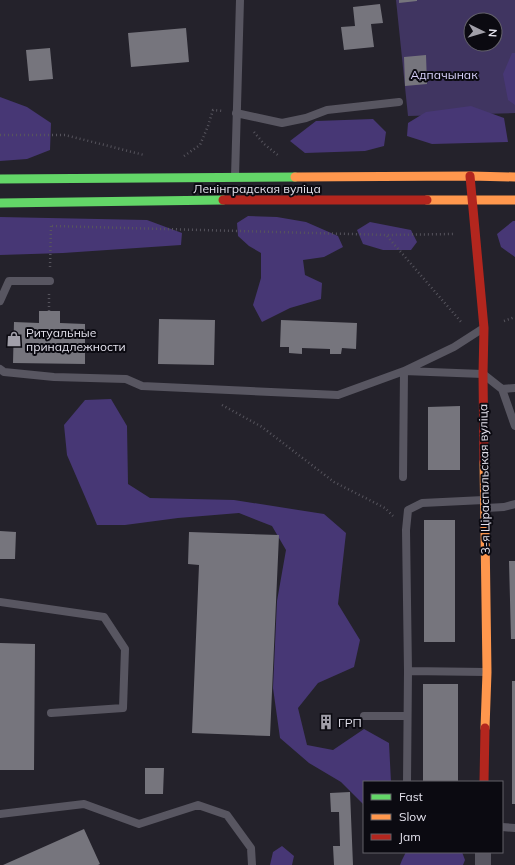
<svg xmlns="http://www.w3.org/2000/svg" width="515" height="865" font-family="Mulish,sans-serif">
  <rect width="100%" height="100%" fill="#24222b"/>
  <path fill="#403561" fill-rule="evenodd" d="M396 0H515V113L408 116ZM471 20H495V44H471Z"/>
  <path fill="#473775" d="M512 53H515V105L508 100 503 74Z
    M0 97 27 107 51 123 50 150 27 159 0 161Z
    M471 106 504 118 508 142 432 144 407 136 408 123 426 112Z
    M373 119 386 132 384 146 365 151 305 153 290 141 316 121Z
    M248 216 277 217 306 222 338 236 343 247 324 257 303 260 305 275 322 283 321 299 290 308 262 322 253 305 261 278V253L249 246 238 236 237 223Z
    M0 217 147 220 182 233 181 245 63 253 0 255Z
    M513 221H515V257L501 247 497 234Z
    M370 222 411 230 417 242 411 250H383L363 244 357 230Z
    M111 399 127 426 128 484 150 498 234 500 324 514 346 533 338 604 360 640 354 667 318 683 298 708 307 745 333 750 364 729 389 743 391 782H364V805L341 782 309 763 280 738 273 688 277 601 286 550 272 526 239 513 178 518 125 525H97L86 499 67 455 64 425 85 400Z
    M282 846 294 856 292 865H270L273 852Z
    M406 852H462L465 860 463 865H400L402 860Z"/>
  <path fill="#76757d" d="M399 0H417V1L399 3Z
    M380 4 383 23 371 24 374 47 344 50 341 27 355 26 353 7Z
    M186 28 189 62 131 67 128 33Z
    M50 48 53 79 29 81 26 50Z
    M426 55 427 84 405 86 404 57Z
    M39 311H60V323L85 324V364L13 363 14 322 39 323Z
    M159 319 215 320 214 365 158 364Z
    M281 320 357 323 356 349 342 348 341 354H330V349L302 348V354L289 353V347H280Z
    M460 406V470H428V407Z
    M424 520H455V642H424Z
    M0 531 16 532 15 559H0Z
    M189 532 279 535 270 736 192 733 199 565 188 564Z
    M509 561H515V639H511Z
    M0 643 35 644 34 770H0Z
    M512 681H515V804H512Z
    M423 684H458V782H423Z
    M321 717H330V727L322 728Z
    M145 768H164L163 794H145Z
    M350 792 353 865H334L333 846H340L339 812H331L330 793Z
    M84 829 100 864 98 865H3Z"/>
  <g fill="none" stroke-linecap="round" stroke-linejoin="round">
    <path stroke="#56545d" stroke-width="2.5" stroke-dasharray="1 3" stroke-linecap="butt" d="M254 132 264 144 279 156
      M0 135H65L144 155
      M184 156 200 145 208 126 213 110 223 111
      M52 226 387 235 453 234
      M387 236 462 323
      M50 267 51 226
      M49 311V294
      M504 321 515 317
      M222 405 262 427 334 482 385 508 393 516"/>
    <path stroke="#585661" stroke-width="8" d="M236 113 282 123 306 118 327 110 399 102
      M235 177 240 0
      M0 301 9 281H50
      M0 369 4 372 54 377 126 379 142 386 338 395 404 371 483 374 502 389 515 388
      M502 389 515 426
      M403 477 404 371 454 347 482 329
      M486 508 504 507 515 504
      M0 602 104 617 125 649 123 708 51 713
      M408 671 406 530 408 510 422 503 484 500
      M364 716H407
      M407 782 408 671 486 672
      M0 814 84 804 139 824 198 805 227 815 251 848 252 865
      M502 827 515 828"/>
    <path stroke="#585661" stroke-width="16" d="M483 865V852"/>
    <path stroke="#63d668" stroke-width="9" d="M0 179 295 177
      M0 203 223 200"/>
    <path stroke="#ff974d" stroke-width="9" d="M295 177 470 176 515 177
      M427 200H515
      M484 462 487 672 485 728"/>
    <path stroke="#b3261e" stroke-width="9" d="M470 176 484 328 483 374 484 462
      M223 200H427
      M484 782 485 728"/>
  </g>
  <defs>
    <g id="shop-bare" transform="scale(1.2)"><path d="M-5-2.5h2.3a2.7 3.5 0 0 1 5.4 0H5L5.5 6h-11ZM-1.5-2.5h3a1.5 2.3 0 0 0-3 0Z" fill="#a19fa9" stroke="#0b0a11" stroke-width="2.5" paint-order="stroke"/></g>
    <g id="building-bare" transform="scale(1.2)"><path d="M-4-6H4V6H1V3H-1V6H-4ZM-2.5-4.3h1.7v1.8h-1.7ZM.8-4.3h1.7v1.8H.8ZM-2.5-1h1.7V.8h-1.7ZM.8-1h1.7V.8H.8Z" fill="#a19fa9" stroke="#0b0a11" stroke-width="2.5" paint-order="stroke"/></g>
  </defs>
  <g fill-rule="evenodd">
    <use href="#shop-bare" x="14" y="339"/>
    <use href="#building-bare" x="326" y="722"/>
  </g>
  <g text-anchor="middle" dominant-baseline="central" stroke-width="4" stroke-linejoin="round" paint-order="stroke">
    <g font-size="12" fill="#d9d1fb" stroke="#0b0a11">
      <text x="444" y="74">Адпачынак</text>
    </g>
    <g font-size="12" fill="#e4e2ed" stroke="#0b0a11">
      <text x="257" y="188">Ленінградская вуліца</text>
      <text transform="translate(484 479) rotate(-91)">3-я Ціраспальская вуліца</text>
    </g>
    <g font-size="12" fill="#e4e2ed" stroke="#0b0a11" text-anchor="start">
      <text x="26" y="332">Ритуальные<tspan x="26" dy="14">принадлежности</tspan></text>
      <text x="338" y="722">ГРП</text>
    </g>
  </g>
  <rect x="363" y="781" width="140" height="72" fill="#0b0a11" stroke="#626069"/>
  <rect x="371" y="794" width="20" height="6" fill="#63d668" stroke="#626069"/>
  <text x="399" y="801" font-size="12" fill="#e4e2ed">Fast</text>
  <rect x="371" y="814" width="20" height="6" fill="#ff974d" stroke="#626069"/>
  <text x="399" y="821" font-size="12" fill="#e4e2ed">Slow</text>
  <rect x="371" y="834" width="20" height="6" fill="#b3261e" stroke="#626069"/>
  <text x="399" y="841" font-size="12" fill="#e4e2ed">Jam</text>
  <g transform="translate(483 32) rotate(95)"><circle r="19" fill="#0b0a11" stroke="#626069"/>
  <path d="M0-3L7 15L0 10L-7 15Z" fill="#a19fa9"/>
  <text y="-6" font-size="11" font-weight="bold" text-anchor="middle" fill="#e4e2ed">N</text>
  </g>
</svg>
